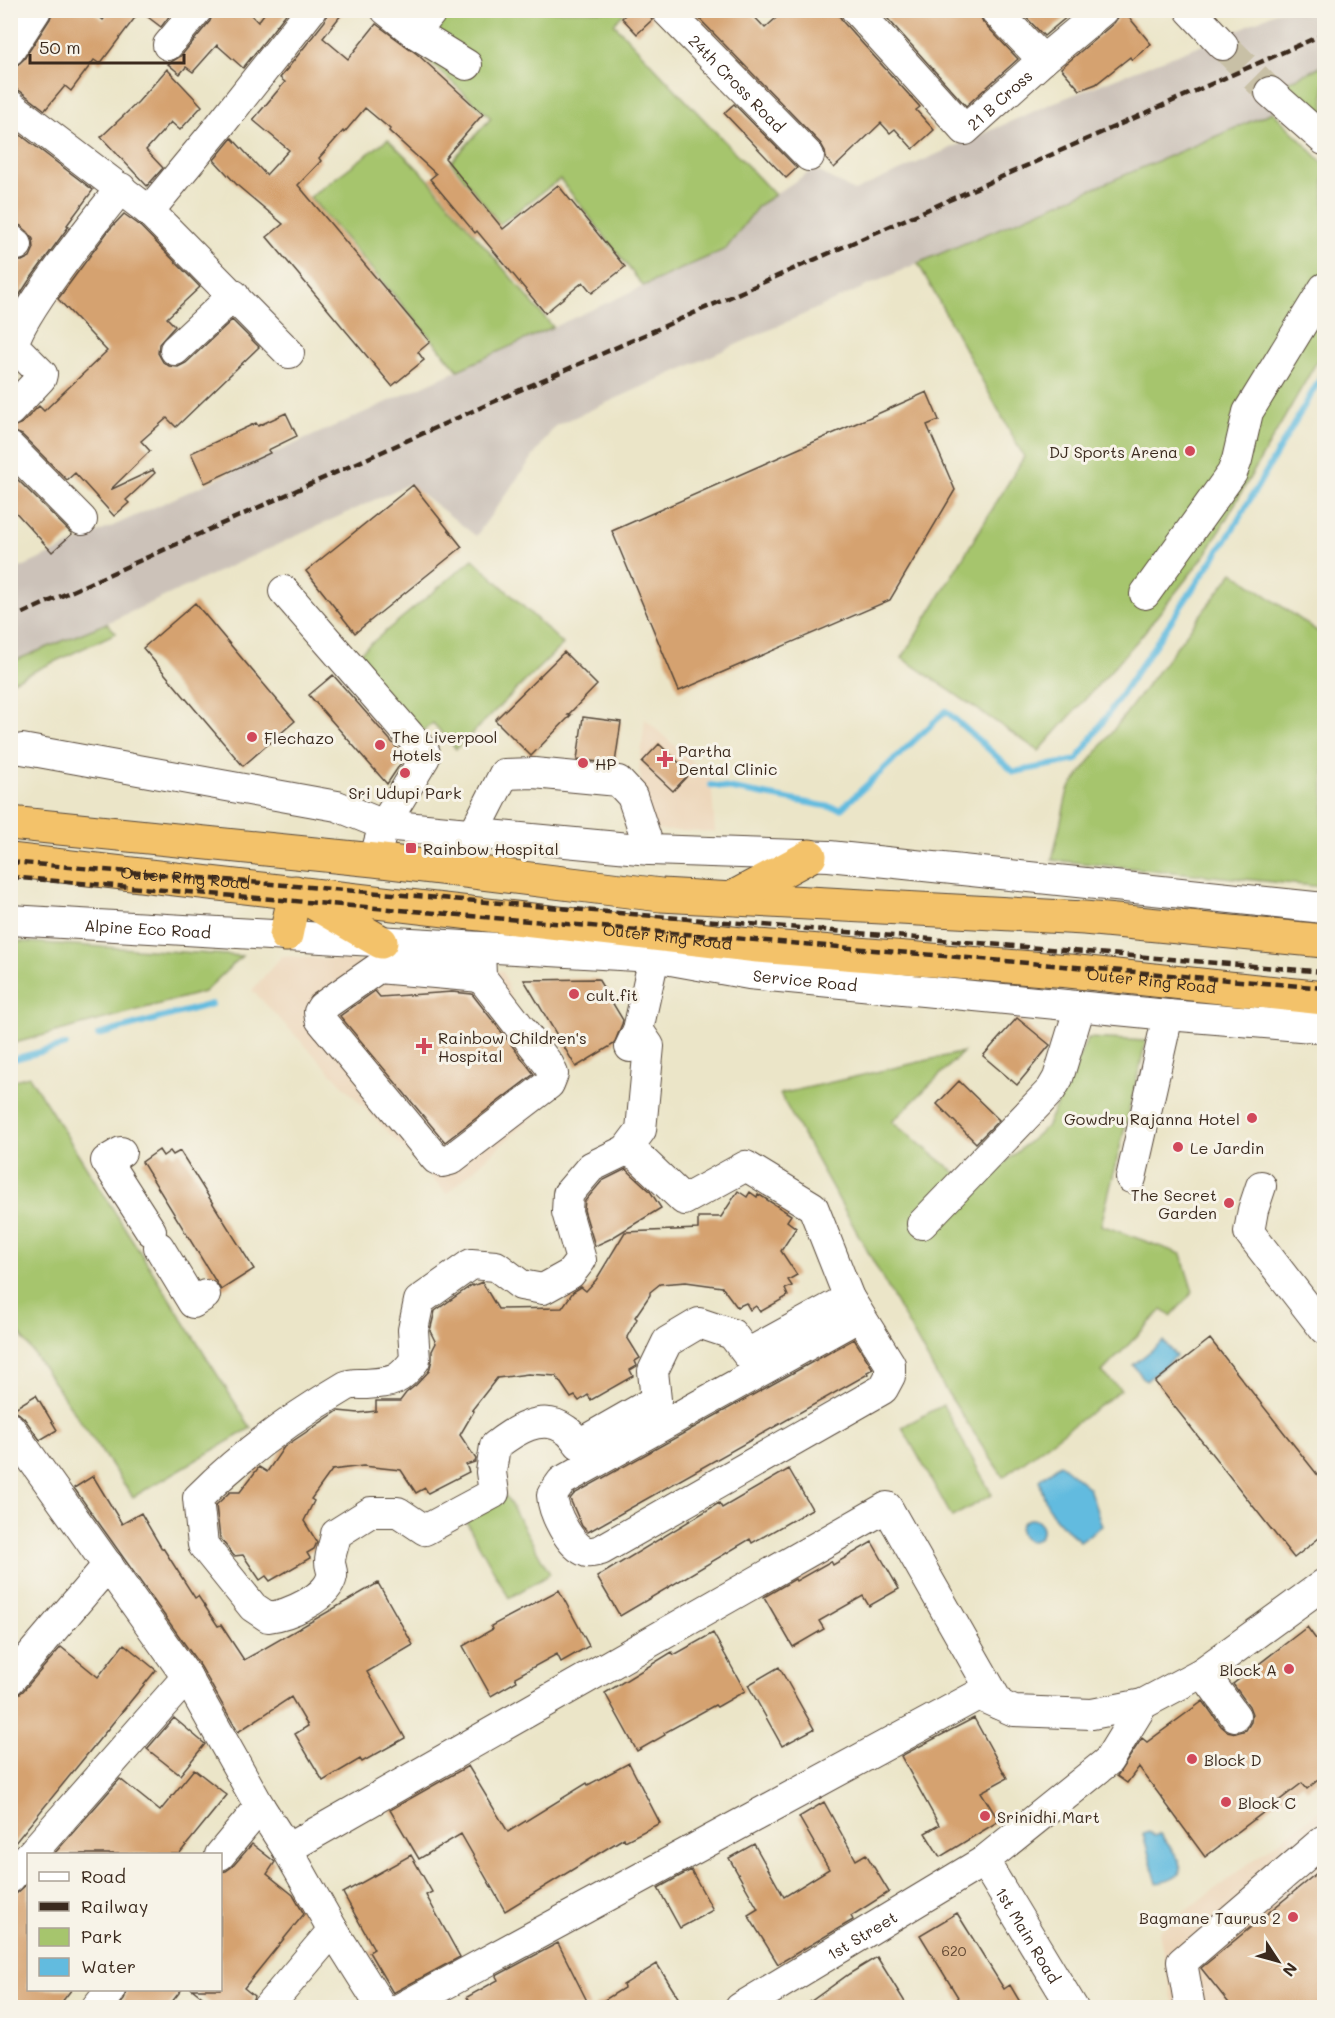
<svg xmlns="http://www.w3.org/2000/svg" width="1335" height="2018" font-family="Mali,sans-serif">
  <rect width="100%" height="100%" fill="#f7f3e8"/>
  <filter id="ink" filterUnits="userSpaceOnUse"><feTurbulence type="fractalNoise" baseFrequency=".0167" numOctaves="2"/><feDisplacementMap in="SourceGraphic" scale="12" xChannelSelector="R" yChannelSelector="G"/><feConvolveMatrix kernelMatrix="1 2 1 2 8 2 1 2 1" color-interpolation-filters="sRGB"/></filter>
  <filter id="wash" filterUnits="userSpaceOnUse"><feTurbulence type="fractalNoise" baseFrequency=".008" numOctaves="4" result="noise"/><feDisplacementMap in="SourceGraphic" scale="24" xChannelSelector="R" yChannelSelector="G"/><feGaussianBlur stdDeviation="1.35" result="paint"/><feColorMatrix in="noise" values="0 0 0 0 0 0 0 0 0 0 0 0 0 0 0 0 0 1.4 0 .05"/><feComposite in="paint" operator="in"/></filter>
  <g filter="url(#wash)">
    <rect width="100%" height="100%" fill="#ebe5c8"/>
    <path fill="#edd7bb" d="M645 719 711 779 715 832 649 830 639 769Z
      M282 956 503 971 514 1009 570 1083 447 1194 252 990Z
      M1324 1807V2007H1174L1159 1931Z"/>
    <path fill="#ccc2b9" d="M1278 11H1324V65L1281 85 1273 112 918 263 555 426 476 536 409 484 107 623 11 662V572L726 249 759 205 814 169 854 191 1055 102 1236 31Z"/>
    <path fill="#a6c56d" stroke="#707846" stroke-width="1.5" d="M450 11H626L614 24 775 195 759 205 726 249 643 286 560 179 500 224 451 162 491 118 419 52Z
      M1324 65V119L1281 85Z
      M1273 112 1324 164V349L1206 554 1138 640 1039 751 902 658 1024 457 918 263Z
      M388 139 427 178 553 327 458 370 310 197Z
      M473 559 563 644 456 749 433 723 418 735 351 660Z
      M1233 572 1324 636V887L1052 860 1068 790Z
      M107 623 116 633 11 682V662Z
      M11 941 242 956 204 992 11 1044Z
      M1088 1038 1146 1041 1101 1225 1181 1254 1193 1292 1171 1316 1162 1310 1102 1372 1121 1390 1003 1477 941 1383 780 1094 963 1052 892 1122 975 1188 1046 1127Z
      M29 1076 251 1428 133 1497 11 1321V1081Z
      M943 1405 992 1495 952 1517 902 1427Z
      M506 1496 550 1574 509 1598 465 1520Z"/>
    <path fill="#62bbdf" stroke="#4e727e" stroke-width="1.5" d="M1163 1341 1176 1356 1146 1381 1133 1365Z
      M1060 1464 1089 1488 1102 1526 1080 1541C1055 1520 1047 1513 1039 1480Z
      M1020 1530a11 11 0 1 1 22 0a11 11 0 1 1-22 0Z
      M1149 1832 1154 1836 1160 1834C1176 1856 1199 1876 1157 1883L1143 1834Z"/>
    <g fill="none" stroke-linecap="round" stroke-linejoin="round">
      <path stroke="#62bbdf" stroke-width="6" d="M711 785 841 809 946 711 1014 772 1077 760 1230 534 1324 372
        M98 1035 212 1004
        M10 1060 66 1045"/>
    </g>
    <g id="blocks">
      <path fill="#d5a26f" d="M53 10H91L103 20 110 10H174L161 27 140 11 100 64 94 60 71 91 65 86 45 110 20 91 10 88V72L24 59 50 19Z
        M214 10H246L258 22 267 10H289L243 68 217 45 193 72 186 67 180 74 168 64 181 56 210 21Z
        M328 10H345L323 38 348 59 376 24 417 54 483 114 445 158 503 229 558 185 625 267 592 293 583 282 545 313 477 231 475 233 430 179 436 174 389 131 390 129 365 108 344 133 343 131 319 158 321 161 298 185 430 342 418 352 424 360 392 386 267 237 283 224 238 186 214 160 232 138 266 175 289 150 253 120 285 82 280 78 325 21Z
        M630 10H649L652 20 637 34 622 18Z
        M691 10H748L765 28 785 10H836L843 22 920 107 916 110 934 130 913 149 895 129 890 133 881 123 834 168 826 159 825 151 821 144Z
        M880 10H978L983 22 1018 59 966 106Z
        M1019 10H1075L1044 36Z
        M1120 10H1123L1151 44 1132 60 1130 57 1096 84 1080 90 1061 68 1114 23 1119 16Z
        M167 69 202 106 180 130 171 122 146 150 163 168 147 186 101 137 138 102Z
        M734 104 797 168 786 178 724 113Z
        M10 127 93 190 67 225 69 226 28 282 10 310V264L13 261H22L30 257 34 248 33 239 28 232 21 226 10 222Z
        M124 214 138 224 200 287 167 318 175 326 159 344 158 353 163 362 169 366 178 367 186 363 232 320 259 347 176 427 167 418 141 441 150 451 110 490 153 470 155 473 126 500 129 503 114 516 75 473 67 480 22 435 10 430V428L22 423 39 406 44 411 107 351 58 299 109 230Z
        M927 392 939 420 927 425 955 490 890 600 679 691 612 531Z
        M286 413 297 436 268 450 270 453 205 483 191 453 256 423 258 426Z
        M10 472 72 534 52 552 10 506Z
        M413 485 462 547 355 633 306 571Z
        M195 603 295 721 243 766 143 648Z
        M564 652 597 685 568 715H571L531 756 495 720Z
        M333 675 405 757 387 784 309 695Z
        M583 717 621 722 615 763 577 760Z
        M659 744 690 773 673 791 642 762Z
        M598 979 623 1020 622 1024 614 1044 576 1067 524 980Z
        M375 991 380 997 452 992 472 994 534 1074 445 1142 340 1016Z
        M1017 1018 1050 1045 1017 1085 983 1056Z
        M959 1081 999 1120 976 1143 937 1104Z
        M159 1150 163 1156 170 1151 173 1155 180 1151 254 1269 221 1290 142 1162Z
        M626 1169 650 1191 661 1208 610 1239 595 1246 584 1210 585 1201 602 1181Z
        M738 1191 747 1197 750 1192 757 1197 758 1194 791 1215 787 1221 796 1228 781 1251 797 1275 788 1280 792 1286 785 1289 788 1296 760 1312 756 1306 750 1310 746 1303 737 1307 722 1287 686 1282 660 1284 650 1292V1295L635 1317 637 1319 627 1337 640 1358 635 1361 637 1366 630 1370 633 1376 591 1400 588 1395 579 1401 575 1396 571 1398 556 1376 528 1374 497 1378 472 1410 474 1411 460 1435 476 1459 475 1462 466 1465 469 1472 428 1493 425 1488 416 1493 401 1470 363 1466 332 1470 311 1499 314 1501 304 1521 317 1542 314 1549 307 1553 310 1558 270 1581 266 1576 260 1580 243 1555 234 1556 220 1538 216 1505 230 1492H240L259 1467 267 1472 284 1447 338 1411 359 1413 376 1411V1401H400L406 1393 416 1385 429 1371 432 1360V1351L436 1343 430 1331 435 1311 472 1285 473 1286 482 1282 498 1309 562 1308 573 1292 581 1287 586 1291 596 1280 625 1232 698 1229V1217H721Z
        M854 1339 873 1369 867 1372 868 1374 588 1532 582 1526 570 1499 574 1494Z
        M1210 1339 1324 1483V1534L1294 1558 1155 1382Z
        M36 1395 57 1430 40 1440 24 1418 18 1413 10 1411Z
        M789 1469 812 1509 752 1543 750 1539 620 1616 597 1577 719 1503 722 1508Z
        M93 1476 122 1524 141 1513 162 1549 163 1548 195 1598 198 1596 218 1626 221 1625 244 1660 378 1583 413 1645 367 1672 405 1738 362 1762 360 1759 323 1781 295 1734 308 1726 291 1697 238 1732 201 1667 74 1488Z
        M872 1542 899 1589 869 1606 863 1596 819 1621 824 1629 793 1647 764 1597 795 1579 796 1581 831 1561 833 1565Z
        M559 1590 589 1646 561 1662 557 1654 515 1677 517 1681 491 1696 463 1646 493 1629 491 1626Z
        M1307 1627 1324 1650V1775L1307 1789 1302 1783 1205 1857 1139 1767 1127 1783 1117 1776 1142 1738 1147 1742 1203 1701 1221 1726 1227 1731 1236 1733 1246 1730 1251 1722 1252 1714 1249 1706 1233 1684Z
        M713 1633 745 1691 717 1707 715 1705 664 1733 665 1735 637 1751 605 1693 672 1652 674 1655Z
        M124 1644 156 1670 10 1849V1697L16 1696 23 1691 61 1647 98 1677Z
        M779 1667 814 1729 782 1746 748 1685Z
        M174 1718 205 1744 180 1775 147 1749Z
        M974 1718 1007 1778 981 1792 999 1821 940 1857 925 1833 939 1825 901 1756Z
        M629 1763 660 1823 625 1841 624 1838 505 1911 461 1834 419 1859 390 1810 468 1766 508 1832 587 1783 588 1785Z
        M194 1769 227 1795 179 1854H54L120 1779 160 1811Z
        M824 1802 856 1860 866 1854 889 1892 851 1916 853 1920 778 1964 748 1915 758 1909 729 1858 754 1844 784 1897 829 1869 799 1817Z
        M252 1844 275 1862 267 1874 293 1895 304 1914 244 1988 254 1996 250 2007H215L192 1989H220V1872L226 1871 233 1866Z
        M411 1855 432 1892 426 1895 460 1957 393 1993 369 1952 374 1949 343 1893Z
        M1324 1867V2007H1232L1201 1968Z
        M691 1870 713 1910 680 1928 658 1888Z
        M28 1883V1989H72L58 2007H10V1895L16 1894Z
        M957 1913 1004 1989 1010 1985 1023 2007H964L920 1935Z
        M558 1943 590 2007H473L467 1997 498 1980 496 1976Z
        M877 1957 908 2007H803L849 1974Z
        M657 1964 684 2007H593L624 1988 623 1985Z
        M127 1989H182L168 2007H118L124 2000Z"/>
    </g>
  </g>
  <g filter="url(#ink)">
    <use href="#blocks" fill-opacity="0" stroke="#554638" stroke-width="1.5"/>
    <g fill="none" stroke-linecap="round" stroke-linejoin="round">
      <path stroke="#c8c0a6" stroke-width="30" stroke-dasharray="30 15" stroke-linecap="butt" d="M1223 45 1270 92"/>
      <g stroke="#554638" stroke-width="32">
        <g id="minor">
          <path d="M386 10 415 33 467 65"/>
          <path id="s1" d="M666 10 809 156"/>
          <path id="s2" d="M856 10 965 130 1043 60 1103 10"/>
          <path d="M995 10 1043 60"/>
          <path d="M1190 10 1223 45"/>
          <path d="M415 33 433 10"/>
          <path d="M168 45 197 10"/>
          <path d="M10 50 36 10"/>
          <path d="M1270 92 1324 140"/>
          <path d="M10 105 149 211 289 353"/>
          <path d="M149 211 217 129 311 10"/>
          <path d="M10 239 17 245"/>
          <path d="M175 350 234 295"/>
          <path d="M10 411 41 378 42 374 14 346C13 322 101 213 121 188"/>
          <path d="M10 447 82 520"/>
          <path d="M1145 594 1232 473 1237 460 1248 412 1324 288"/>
          <path d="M22 749 337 806 384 825 425 757V753L284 591"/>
          <path d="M474 833 504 774 534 773 618 781 632 796 650 850"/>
          <path d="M374 860 384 825 650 850 829 856 1324 908"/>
          <path id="s3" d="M10 920 654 957 749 974 1168 1015 1324 1028"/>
          <path d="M480 948 481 977 549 1065 553 1074 549 1084 450 1160 442 1162 436 1159 320 1019 319 1012 322 1007 378 968 481 977"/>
          <path d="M638 1030 649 1046 641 1130 626 1150 591 1167 568 1194 567 1212 581 1260 570 1274 543 1289 521 1285 496 1266 471 1264 419 1301 413 1330 415 1360C398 1383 392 1382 364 1384 358 1384 352 1383 346 1386 293 1417 241 1455 198 1498L203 1545 253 1607 268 1617C288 1615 328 1598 332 1576 333 1571 330 1567 330 1562 330 1553 335 1543 336 1534L371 1512H398L425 1530 494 1493 491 1472 495 1446C514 1431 542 1412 566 1430 571 1433 575 1439 579 1444L656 1400 653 1371 667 1342 699 1323 732 1334 747 1354 849 1298"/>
          <path d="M630 1047 638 1030 654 957"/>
          <path d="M626 1150 638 1156 684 1200 746 1166 813 1207 849 1298 890 1364V1376L883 1389 601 1550C596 1551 591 1553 587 1552 569 1546 553 1512 552 1495L562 1481 860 1316"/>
          <path d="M121 1152 106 1161 151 1231"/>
          <path d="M1131 1178 1168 1015"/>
          <path d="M1261 1186 1253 1210 1249 1232 1324 1329"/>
          <path d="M922 1224 1051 1090 1058 1078 1080 1006"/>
          <path d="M159 1247 193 1303 205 1295"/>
          <path d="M10 1428 187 1677 260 1807 287 1849 333 1930 382 2008"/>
          <path d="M1203 1672 1235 1716"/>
          <path d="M10 1680 108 1565"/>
          <path d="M287 1849 887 1507 999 1704"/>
          <path d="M31 1854 187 1677"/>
          <path d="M220 1855 260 1807"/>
          <path id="s4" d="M984 1861 1073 2008"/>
          <path d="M10 1878 28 1857"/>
          <path d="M96 2008 110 1990"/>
          <path d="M267 2008 333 1930"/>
          <path d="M401 2008 978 1695 1014 1711 1092 1714 1143 1704"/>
          <path id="s5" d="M740 2008 984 1861 1108 1761 1143 1704 1203 1672 1324 1584"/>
          <path d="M1190 2008 1182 1962 1324 1840"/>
        </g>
      </g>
      <g stroke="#554638" stroke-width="35">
        <g id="highway">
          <path d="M10 823 374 860 661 895 1084 918 1324 941"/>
          <path id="s6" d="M10 860 758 946 1069 971 1324 998"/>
          <path d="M734 897 810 856"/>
          <path d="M307 899 381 942"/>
          <path d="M286 935 295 892"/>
        </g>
      </g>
      <use href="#minor" stroke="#fff" stroke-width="30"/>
      <use href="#highway" stroke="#f3c26a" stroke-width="33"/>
      <g stroke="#3b2a1e" stroke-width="4.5" stroke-dasharray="9 4.5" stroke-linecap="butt">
        <path d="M10 619 475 410 1324 34"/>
        <path id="s7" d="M10 862 1324 972"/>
        <path d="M10 877 1324 988"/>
      </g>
    </g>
  </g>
  <g fill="#d1495b" stroke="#f7f3e8" stroke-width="2">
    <circle cx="1190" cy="451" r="6"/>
    <circle cx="252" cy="737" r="6"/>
    <circle cx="380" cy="745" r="6"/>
    <path d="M662 750h6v6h6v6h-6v6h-6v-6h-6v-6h6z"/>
    <circle cx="583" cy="763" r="6"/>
    <circle cx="405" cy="773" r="6"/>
    <rect x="405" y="842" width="12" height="12" rx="3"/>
    <circle cx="574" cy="994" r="6"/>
    <path d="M421 1037h6v6h6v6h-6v6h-6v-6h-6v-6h6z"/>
    <circle cx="1252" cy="1118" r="6"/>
    <circle cx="1178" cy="1147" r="6"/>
    <circle cx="1229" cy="1203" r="6"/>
    <circle cx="1289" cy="1669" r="6"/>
    <circle cx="1192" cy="1759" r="6"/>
    <circle cx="1226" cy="1802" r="6"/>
    <circle cx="985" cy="1816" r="6"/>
    <circle cx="1293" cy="1917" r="6"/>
  </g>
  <g text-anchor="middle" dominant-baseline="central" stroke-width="6" stroke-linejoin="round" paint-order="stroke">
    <g font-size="14" fill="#624832">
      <text x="954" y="1950">620</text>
    </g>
    <g font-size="16" fill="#3b2a1e" stroke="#f7f3e8">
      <text stroke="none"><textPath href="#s1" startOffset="102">24th Cross Road</textPath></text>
      <text stroke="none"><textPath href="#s2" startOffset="208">21 B Cross</textPath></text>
      <text stroke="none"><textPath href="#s7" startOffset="176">Outer Ring Road</textPath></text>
      <text stroke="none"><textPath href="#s3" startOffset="138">Alpine Eco Road</textPath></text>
      <text stroke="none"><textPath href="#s6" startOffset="662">Outer Ring Road</textPath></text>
      <text stroke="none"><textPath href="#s3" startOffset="798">Service Road</textPath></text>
      <text stroke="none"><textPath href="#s6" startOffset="1148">Outer Ring Road</textPath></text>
      <text stroke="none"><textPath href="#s5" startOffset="142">1st Street</textPath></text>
      <text stroke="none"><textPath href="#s4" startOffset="86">1st Main Road</textPath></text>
    </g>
    <g font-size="16" fill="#3b2a1e" stroke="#f7f3e8" text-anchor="start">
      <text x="1178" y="451" text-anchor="end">DJ Sports Arena</text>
      <text x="392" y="736">The Liverpool<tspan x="392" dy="18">Hotels</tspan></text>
      <text x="264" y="737">Flechazo</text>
      <text x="678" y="750">Partha<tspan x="678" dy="18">Dental Clinic</tspan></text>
      <text x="595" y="763">HP</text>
      <text x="405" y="792" text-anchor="middle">Sri Udupi Park</text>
      <text x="423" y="848">Rainbow Hospital</text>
      <text x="586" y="994">cult.fit</text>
      <text x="438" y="1037">Rainbow Children's<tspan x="438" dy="18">Hospital</tspan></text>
      <text x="1240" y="1118" text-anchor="end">Gowdru Rajanna Hotel</text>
      <text x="1190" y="1147">Le Jardin</text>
      <text x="1217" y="1194" text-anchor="end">The Secret<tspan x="1217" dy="18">Garden</tspan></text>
      <text x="1277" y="1669" text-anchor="end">Block A</text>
      <text x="1204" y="1759">Block D</text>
      <text x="1238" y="1802">Block C</text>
      <text x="997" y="1816">Srinidhi Mart</text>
      <text x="1281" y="1917" text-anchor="end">Bagmane Taurus 2</text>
    </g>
  </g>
  <rect width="1335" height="2018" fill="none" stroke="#f7f3e8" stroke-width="36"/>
  <rect x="27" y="1853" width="195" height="138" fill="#f7f3e8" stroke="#aca397" stroke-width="1.5"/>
  <rect x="39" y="1872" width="30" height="9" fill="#ffffff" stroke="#aca397" stroke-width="1.5"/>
  <text x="81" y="1883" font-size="18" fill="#3b2a1e">Road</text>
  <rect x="39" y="1902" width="30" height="9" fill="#3b2a1e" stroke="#aca397" stroke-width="1.5"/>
  <text x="81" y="1913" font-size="18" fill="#3b2a1e">Railway</text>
  <rect x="39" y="1928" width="30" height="18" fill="#a6c56d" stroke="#aca397" stroke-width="1.5"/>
  <text x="81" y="1943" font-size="18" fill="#3b2a1e">Park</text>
  <rect x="39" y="1958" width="30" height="18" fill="#62bbdf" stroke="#aca397" stroke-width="1.5"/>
  <text x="81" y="1973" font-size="18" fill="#3b2a1e">Water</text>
  <g transform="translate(1278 1961) rotate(126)" stroke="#f7f3e8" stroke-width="4.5" paint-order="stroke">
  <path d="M0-4.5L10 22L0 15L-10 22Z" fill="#3b2a1e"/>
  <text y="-9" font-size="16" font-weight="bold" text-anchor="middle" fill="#3b2a1e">N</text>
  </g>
  <path d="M30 54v9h154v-9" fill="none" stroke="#3b2a1e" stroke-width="3"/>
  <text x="39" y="54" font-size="18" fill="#3b2a1e" stroke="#f7f3e8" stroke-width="4.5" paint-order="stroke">50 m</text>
</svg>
